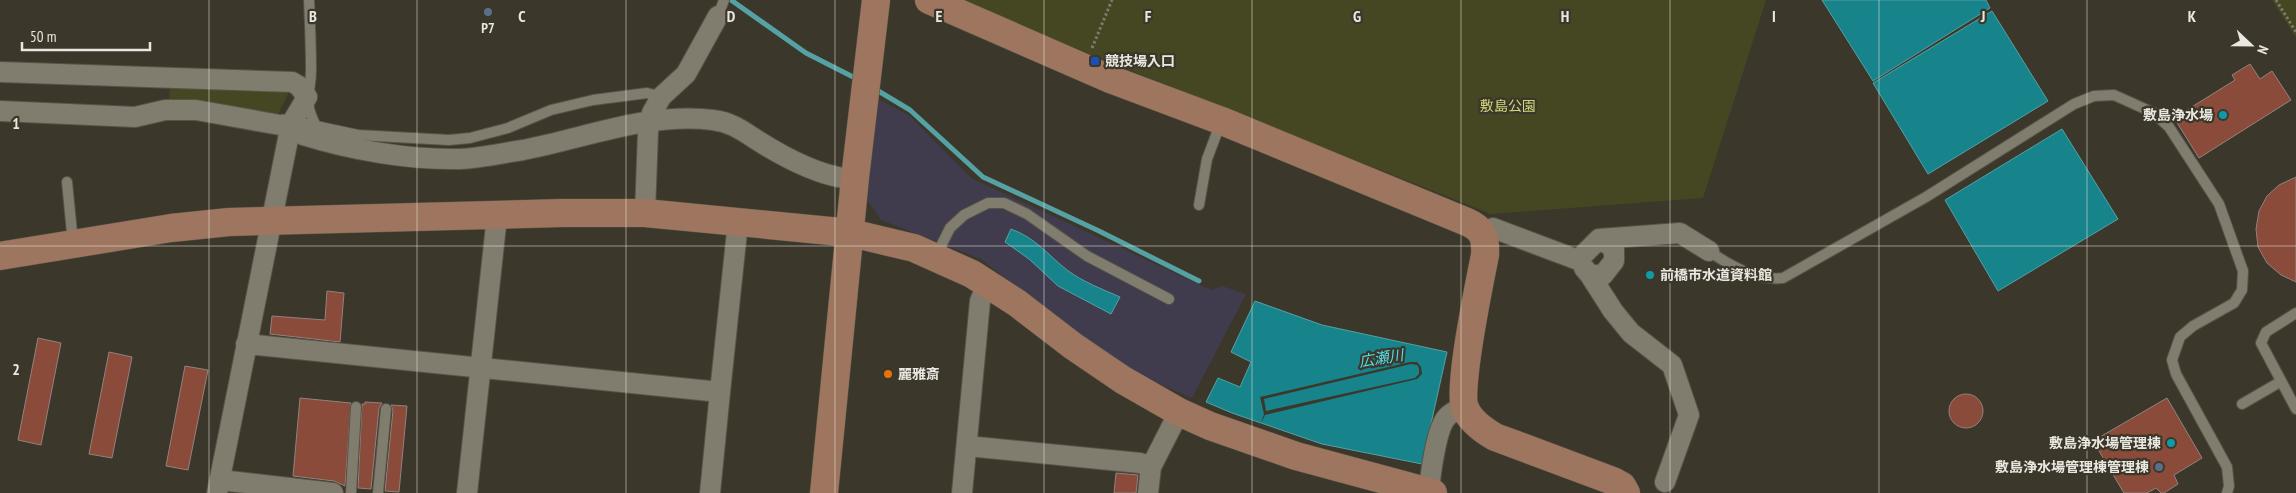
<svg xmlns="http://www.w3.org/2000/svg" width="2296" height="493" font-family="'PT Sans Narrow','Noto Sans JP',sans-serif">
  <rect width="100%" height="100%" fill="#3b372b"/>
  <path fill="#403c4e" d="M878 99 910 116 971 178 1211 290 1222 286 1246 294 1192 398 1137 374 1080 338 981 259 881 220 867 200Z"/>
  <path fill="#454723" d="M954 0H1766L1703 198 1491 214Z
    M2272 0H2296V38Z
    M170 84 291 88 275 120 169 105Z"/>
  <path fill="#17838b" stroke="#56a1a4" d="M1822 0H1986L1990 8 1873 81Z
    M1992 11 2048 101 1928 174 1873 83Z
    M2062 129 2118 219 1998 291 1945 200Z
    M1011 229C1036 238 1048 255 1067 270 1083 282 1102 289 1120 297L1111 314 1058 286 1029 259 1005 242Z
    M1255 301 1322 325 1447 352 1422 464 1322 444 1232 413 1206 402 1218 378 1240 387 1251 362 1231 352Z"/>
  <path fill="#3b372b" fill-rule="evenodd" d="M1410 362H1417L1421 367 1422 374 1417 379 1265 415 1261 423 1264 414 1260 397ZM1411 364 1417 365 1419 368V374L1415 378 1266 411 1264 399Z"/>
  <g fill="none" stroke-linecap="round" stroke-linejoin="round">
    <path stroke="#56a1a4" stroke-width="5" d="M731 0 806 53 859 80
      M875 89 910 110 983 177 1099 231 1199 281"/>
  </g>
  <path fill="#8a4b3b" stroke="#92827e" d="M2250 64 2260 79 2272 71 2291 100 2199 158 2174 118 2235 80 2232 75Z
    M2296 177V282L2281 275 2267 263 2258 247 2256 229 2259 211 2267 196 2279 185Z
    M327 291 344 293 340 342 270 334 272 316 325 320Z
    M38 338 61 343 41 445 18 440Z
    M109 352 132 357 112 458 89 454Z
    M185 366 208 370 188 470 166 466Z
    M1949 411a17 17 0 1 1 34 0a17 17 0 1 1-34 0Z
    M300 398 351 403 345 486 334 481 293 476Z
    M2167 398 2202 458 2174 475 2178 484 2164 493H2161L2156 488 2147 493H2124L2093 441Z
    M365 402 382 403 379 408 371 489 358 488 362 404H365Z
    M391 405 407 406 399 492 385 491 393 410Z
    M1116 473 1138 475 1136 493H1114Z"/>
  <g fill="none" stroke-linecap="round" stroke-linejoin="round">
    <g stroke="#565348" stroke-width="12">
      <path id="lane" d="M309 0C310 23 311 47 311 70 311 96 302 99 316 126
        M718 16 724 0
        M302 123 358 135 449 140 470 138 508 128 551 110 593 100 647 93 661 97
        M67 182 73 243
        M1199 205 1207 159 1221 122
        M1709 251C1730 266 1757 281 1783 278L1926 197 2074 104 2094 96 2114 95 2154 113 2169 127 2219 204 2243 271 2242 290 2234 303 2193 326 2180 337 2172 360 2176 374 2227 467 2229 486 2227 493
        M936 256 950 228 964 215 988 203H1004L1027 214 1087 256 1169 299
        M2296 313 2266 332 2261 343 2296 409
        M2242 404 2280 382
        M351 493 356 407
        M378 493 386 409"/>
    </g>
    <g stroke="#565348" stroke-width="22">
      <path id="street" d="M0 72 292 82 299 86 307 97 291 124 217 493
        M0 111 135 117 165 110H196L280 125 291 124
        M307 131 303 135C351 150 409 160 460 159 480 158 503 153 523 150 586 138 648 112 713 120 732 122 744 132 760 142 784 157 814 173 843 178
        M645 213 648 132 652 113 661 97 686 74 718 16
        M1493 228 1578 260 1599 239 1680 233 1709 251
        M1584 268 1590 275H1603L1614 261V248L1599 239
        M1590 275 1613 311 1631 333 1672 365 1689 415 1665 482
        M246 344 720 392 738 222
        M967 446 1140 463 1151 467
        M220 480 333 493
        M467 493 497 216
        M710 493 720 392
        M962 493 980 301 988 283
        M1148 493 1151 467 1179 412
        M1429 493C1430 477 1436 428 1447 417 1451 412 1458 410 1464 407"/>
    </g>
    <g stroke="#565348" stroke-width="29">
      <path id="secondary" d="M929 0 1110 79 1222 121 1467 222C1483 229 1486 238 1485 255 1480 280 1457 391 1465 408 1470 421 1483 430 1495 437L1613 481 1622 486 1626 493
        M0 256 171 228 229 222 562 213H645L851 233 914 248 972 274 1017 303 1073 346 1123 380 1179 412 1210 426 1296 456 1433 493
        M824 493 855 178 876 0"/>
    </g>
    <path stroke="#7d7a6f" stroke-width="3" stroke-dasharray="2.5 2.5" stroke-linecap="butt" d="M2276 0 2296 32
      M1092 48 1112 0"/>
    <use href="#lane" stroke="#807d6f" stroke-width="10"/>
    <use href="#street" stroke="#807d6f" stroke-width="20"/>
    <use href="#secondary" stroke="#9e755e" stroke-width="28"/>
  </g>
  <path fill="none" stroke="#e9e7df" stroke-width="1" stroke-opacity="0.55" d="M209 0V493M417 0V493M626 0V493M835 0V493M1044 0V493M1252 0V493M1461 0V493M1670 0V493M1879 0V493M2087 0V493M0 246H2296"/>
  <g fill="#5c6f8a" stroke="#3b372b" stroke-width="2">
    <circle cx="488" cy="12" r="5"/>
    <circle cx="2159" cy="467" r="5"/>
  </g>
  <rect fill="#1a4fb4" stroke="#3b372b" stroke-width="2" x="1090" y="56" width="10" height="10" rx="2.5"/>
  <g fill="#0f9aa8" stroke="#3b372b" stroke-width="2">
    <circle cx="2223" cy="115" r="5"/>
    <circle cx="1650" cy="275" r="5"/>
    <circle cx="2171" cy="443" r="5"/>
  </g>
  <circle fill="#e8710a" stroke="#3b372b" stroke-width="2" cx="888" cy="374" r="5"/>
  <g text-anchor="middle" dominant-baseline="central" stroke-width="4.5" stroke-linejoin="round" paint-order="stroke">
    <g font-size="14" font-weight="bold" fill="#e9e7df" stroke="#3b372b" text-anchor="start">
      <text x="488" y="28" text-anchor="middle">P7</text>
      <text x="1105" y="61">競技場入口</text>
      <text x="2213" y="115" text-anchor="end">敷島浄水場</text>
      <text x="1660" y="275">前橋市水道資料館</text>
      <text x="898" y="374">麗雅斎</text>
      <text x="2161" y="443" text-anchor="end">敷島浄水場管理棟</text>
      <text x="2149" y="467" text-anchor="end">敷島浄水場管理棟管理棟</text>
    </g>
    <g font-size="14" fill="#d2d879" stroke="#3b372b">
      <text x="1508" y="106">敷島公園</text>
    </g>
    <g font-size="15" font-style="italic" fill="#54e0ed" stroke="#3b372b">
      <text transform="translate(1381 358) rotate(-9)">広瀬川</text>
    </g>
  </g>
  <g font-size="16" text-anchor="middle" font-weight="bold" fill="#e9e7df" stroke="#3b372b" stroke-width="4.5" stroke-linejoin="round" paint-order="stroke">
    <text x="313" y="22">B</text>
    <text x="522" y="22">C</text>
    <text x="731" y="22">D</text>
    <text x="939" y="22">E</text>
    <text x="1148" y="22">F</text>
    <text x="1357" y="22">G</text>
    <text x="1565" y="22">H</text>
    <text x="1774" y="22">I</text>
    <text x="1983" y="22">J</text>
    <text x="2192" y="22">K</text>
    <text x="16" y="129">1</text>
    <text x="16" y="375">2</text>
  </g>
  <g transform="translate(2251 45) rotate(112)" stroke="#3b372b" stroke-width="4" paint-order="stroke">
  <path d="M0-4L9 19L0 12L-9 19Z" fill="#e9e7df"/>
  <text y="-8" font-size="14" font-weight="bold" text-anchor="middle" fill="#e9e7df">N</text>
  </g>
  <path d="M22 42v8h128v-8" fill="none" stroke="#e9e7df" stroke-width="2.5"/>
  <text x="30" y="42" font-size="15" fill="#e9e7df" stroke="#3b372b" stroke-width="4" paint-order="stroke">50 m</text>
</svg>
